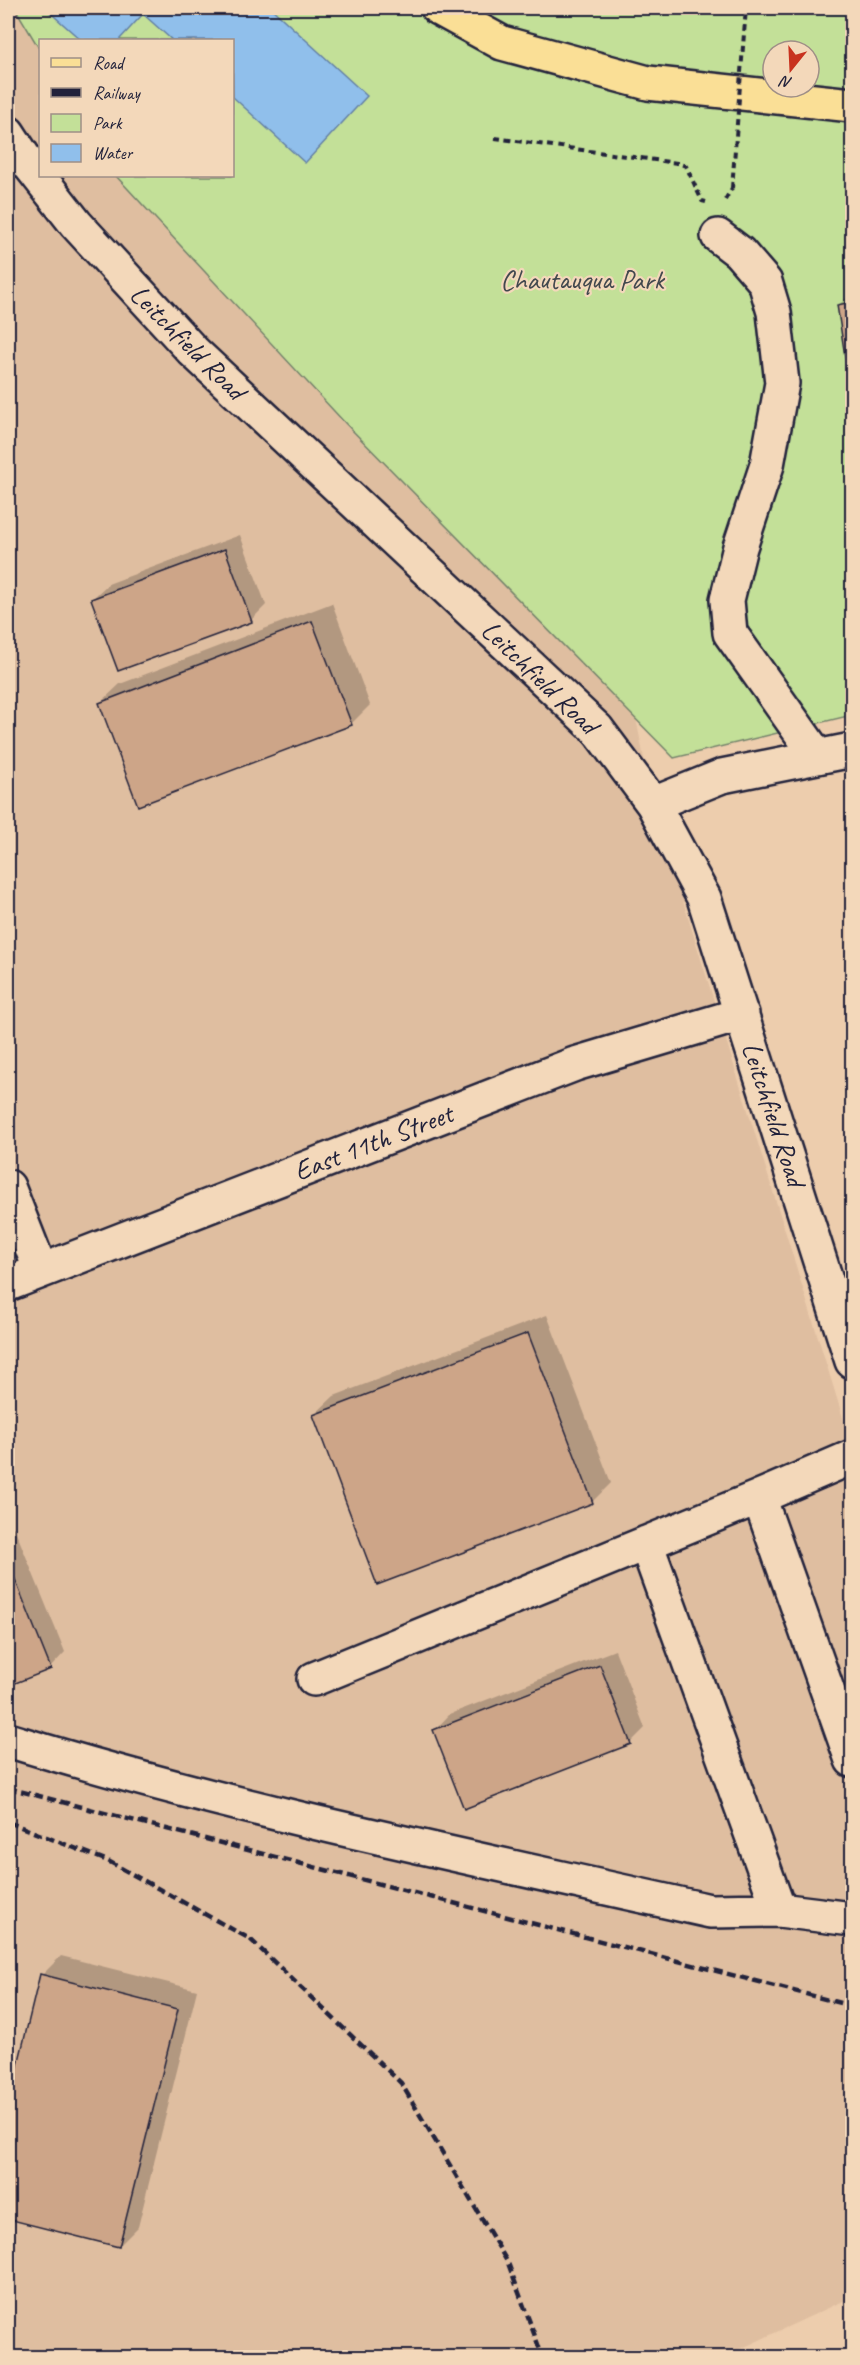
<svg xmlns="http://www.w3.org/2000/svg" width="860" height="2365" font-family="Caveat,sans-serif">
  <rect width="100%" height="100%" fill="#edcdad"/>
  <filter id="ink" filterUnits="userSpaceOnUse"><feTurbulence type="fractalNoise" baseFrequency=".0167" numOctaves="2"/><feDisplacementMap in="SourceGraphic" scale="12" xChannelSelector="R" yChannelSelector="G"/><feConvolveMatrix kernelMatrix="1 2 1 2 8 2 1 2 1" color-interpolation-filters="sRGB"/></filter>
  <g filter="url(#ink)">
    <path fill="#dfbea0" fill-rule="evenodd" d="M8 8H457L502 43 653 804 852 1447V2297L723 2357 8 2358ZM40 40H232V176H40Z"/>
    <path fill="#c3e098" stroke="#72816a" stroke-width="1.5" fill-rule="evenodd" d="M15 8H852V715L674 758 346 424 116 176H232V40H40V50ZM773 51H809V87H773Z"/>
    <path fill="#90bfeb" stroke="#6480a5" stroke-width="1.5" d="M45 8H271L367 96 305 163 233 97 232 40H172L143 14 119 40H81Z"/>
    <path fill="#0003" d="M852 292V391L839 305Z
      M240 535 266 605 251 620 92 599 108 584Z
      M332 603 370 705 351 724 100 703 120 684Z
      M547 1315 611 1483 592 1502 314 1415 334 1396Z
      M14 1527 65 1652 50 1668 8 1685V1530Z
      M615 1650 645 1728 630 1743 435 1730 450 1714Z
      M61 1956 197 1990 138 2227 119 2246 8 2218V2112L42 1975Z"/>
    <path fill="#cda588" stroke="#22223b" stroke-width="1.5" d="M852 302V401L837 305Z
      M225 549 252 622 118 671 91 599Z
      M312 621 352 725 138 806 99 703Z
      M528 1333 593 1503 377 1585 313 1415Z
      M8 1562 51 1669 8 1686Z
      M600 1665 631 1744 464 1809 433 1730Z
      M40 1974 178 2009 119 2247 8 2219V2106Z"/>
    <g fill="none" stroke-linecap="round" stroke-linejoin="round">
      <g stroke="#22223b" stroke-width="38">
        <path id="minor" d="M8 133 25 159 76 224 193 351 597 729 653 804 704 898 852 1361
          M718 236 739 252 765 282 774 312 782 383 767 465 740 547 727 600 730 633 818 757
          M653 804 722 776 852 750
          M8 1187 41 1271
          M8 1284 575 1064 742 1014
          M852 1457 759 1497 852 1760
          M646 1543 779 1910 852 1919
          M314 1679 759 1497
          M8 1740C238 1811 475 1858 710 1911L779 1910"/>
      </g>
      <g stroke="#22223b" stroke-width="38">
        <path id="major" d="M438 8 502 43 648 83 852 105"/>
      </g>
      <path stroke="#22223b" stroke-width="4" stroke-dasharray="6 4.5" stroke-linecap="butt" d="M495 138 677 163 686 166 702 201 706 202
        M725 200 732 188"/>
      <use href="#minor" stroke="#f3d8ba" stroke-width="33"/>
      <use href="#major" stroke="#fadf96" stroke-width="33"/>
      <path stroke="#22223b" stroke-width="4.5" stroke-dasharray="9 4.5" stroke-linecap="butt" d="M8 1788 852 2006
        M8 1822 108 1861 250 1939 401 2083 508 2263 543 2358"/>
      <path stroke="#22223b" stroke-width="4" stroke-dasharray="6 4.5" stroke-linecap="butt" d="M732 188 746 8"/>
    </g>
  </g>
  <g text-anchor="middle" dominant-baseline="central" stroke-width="4.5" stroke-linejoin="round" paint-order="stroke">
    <g font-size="28" fill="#42484e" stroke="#f3d8ba">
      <text x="582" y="279">Chautauqua Park</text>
    </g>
    <g font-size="28" fill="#22223b" stroke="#f3d8ba">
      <text transform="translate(188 342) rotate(45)">Leitchfield Road</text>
      <text transform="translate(540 677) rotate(44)">Leitchfield Road</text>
      <text transform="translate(774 1114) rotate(72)">Leitchfield Road</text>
      <text transform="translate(373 1142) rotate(-21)">East 11th Street</text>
    </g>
  </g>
  <rect width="860" height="2365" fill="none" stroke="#f3d8ba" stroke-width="30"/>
  <rect x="15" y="15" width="830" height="2335" fill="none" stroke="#22223b" stroke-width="2" filter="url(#ink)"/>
  <rect x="39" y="39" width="195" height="138" fill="#f3d8ba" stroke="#9f8f87" stroke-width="1.5"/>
  <rect x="51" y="58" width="30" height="9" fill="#fadf96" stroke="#9f8f87" stroke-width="1.5"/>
  <text x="93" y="69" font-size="18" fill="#22223b">Road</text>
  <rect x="51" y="88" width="30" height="9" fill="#22223b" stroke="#9f8f87" stroke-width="1.5"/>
  <text x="93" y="99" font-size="18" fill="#22223b">Railway</text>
  <rect x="51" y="114" width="30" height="18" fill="#c3e098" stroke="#9f8f87" stroke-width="1.5"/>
  <text x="93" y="129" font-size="18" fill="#22223b">Park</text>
  <rect x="51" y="144" width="30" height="18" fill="#90bfeb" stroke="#9f8f87" stroke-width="1.5"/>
  <text x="93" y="159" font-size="18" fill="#22223b">Water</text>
  <g transform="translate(791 69) rotate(198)"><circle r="28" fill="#f3d8ba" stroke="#9f8f87" stroke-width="1.5"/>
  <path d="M0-4.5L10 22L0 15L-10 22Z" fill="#c8321e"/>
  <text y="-9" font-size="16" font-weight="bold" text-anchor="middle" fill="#22223b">N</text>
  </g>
</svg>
